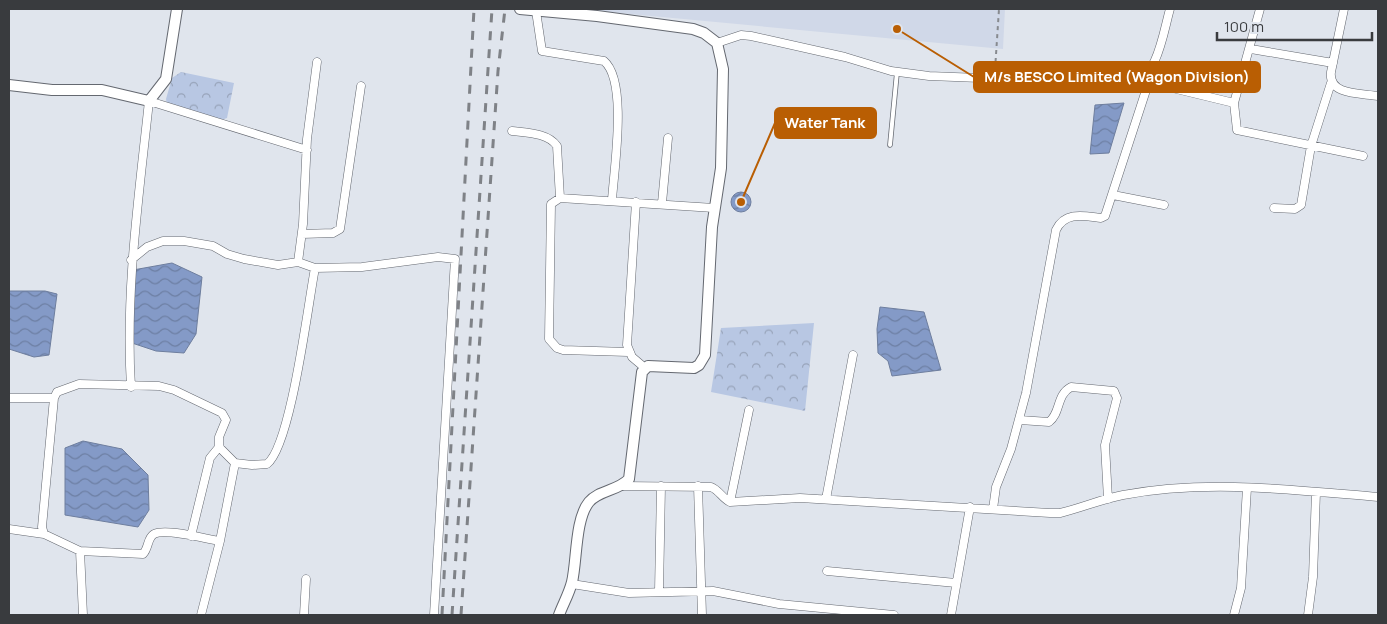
<svg xmlns="http://www.w3.org/2000/svg" width="1387" height="624" font-family="Manrope,sans-serif">
  <defs>
    <pattern id="park-crowns" width="20" height="18" patternUnits="userSpaceOnUse" patternTransform="scale(1.25)"><rect width="20" height="18" fill="#b8c7e3"/><path d="M2 6a3 3 0 1 1 6 0M12 15a3 3 0 1 1 6 0" fill="none" stroke="#97a3b9"/></pattern>
    <pattern id="water-waves" width="16" height="10" patternUnits="userSpaceOnUse" patternTransform="scale(1.25)"><rect width="16" height="10" fill="#849ac7"/><path d="M0 5q4-4 8 0t8 0" fill="none" stroke="#6d7fa3"/></pattern>
  </defs>
  <rect width="100%" height="100%" fill="#e0e5ed"/>
  <path fill="#d0d8e8" d="M576 9H1005L1003 49Z"/>
  <path fill="url(#park-crowns)" d="M181 72 234 83 227 118 216 122 168 110 166 99 172 78Z
    M814 323 805 411 711 392 721 328Z"/>
  <path fill="url(#water-waves)" stroke="#6e7e9e" d="M1124 103 1109 153 1090 154 1095 105Z
    M731 202a10 10 0 1 1 20 0a10 10 0 1 1-20 0Z
    M172 263 202 277 196 334 184 353 156 351 129 342 133 270Z
    M9 291H45L57 294 49 355 34 357 9 349Z
    M880 307 924 312 941 370 892 376 888 361 878 353 877 329Z
    M83 441 122 449 148 475 149 510 138 527 65 515V448Z"/>
  <g fill="none" stroke-linecap="round" stroke-linejoin="round">
    <g stroke="#646870" stroke-width="5.5">
      <path id="service" d="M890 145 897 72"/>
    </g>
    <g stroke="#646870" stroke-width="9">
      <path id="minor" d="M1260 9 1234 103 1237 130 1363 156
        M1344 9 1331 72C1328 96 1362 93 1378 96
        M536 11 542 51 604 61C628 81 614 169 612 200
        M717 43 741 35 751 36 845 57 891 71 929 76 1131 84C1158 77 1163 33 1170 9
        M1251 49 1333 63
        M1147 77 1168 87 1234 103
        M512 131C528 133 548 133 557 146L560 198
        M1113 195 1164 205
        M636 202 627 345 632 357 645 368
        M662 203 668 138
        M1274 208 1295 209 1301 205 1311 146 1331 83
        M302 234 333 233 340 229 361 86
        M131 260 147 247 163 241H184L213 246 227 254 244 259 278 265 298 262 315 268 362 267 438 257 455 259 434 615
        M298 262 303 224 307 139 317 62
        M628 352 563 350 557 348 549 339 551 204 560 198 714 208
        M131 387C125 291 139 196 149 101L307 150
        M9 398H54L42 527 44 534 80 551 83 615
        M54 398 57 392 79 384 159 386 174 390 222 413 226 420 219 437V447L235 463 220 541 201 615
        M1020 420 1049 422C1061 413 1056 395 1071 387L1114 391 1117 398 1105 445 1108 499
        M235 463 252 465 267 464C291 446 308 304 315 268
        M623 486 711 487C719 490 722 498 730 502L800 498 1050 513H1060C1081 508 1102 499 1123 495 1207 479 1294 490 1378 497
        M698 486 702 615
        M826 499 853 355
        M730 502 749 410
        M993 509 996 487 1011 449 1026 393 1056 230C1065 211 1084 216 1101 218L1105 216 1150 78
        M9 529 44 534
        M191 536 210 458 219 447
        M80 551 143 554C149 548 147 538 154 534 166 528 206 539 220 541
        M827 571 956 583
        M572 584 629 593 713 591 779 604 894 615
        M659 592 661 486
        M304 615 306 579
        M951 615 970 507
        M1234 615 1241 588 1247 488
        M1308 615 1313 577 1316 492"/>
    </g>
    <g stroke="#646870" stroke-width="12">
      <path id="tertiary" d="M520 9 597 16 693 29 704 33 717 43 723 69 721 168 712 227 705 355 699 365 694 368 648 366 642 372 629 479C618 491 599 490 589 502 575 519 577 561 572 582 569 594 563 604 559 615
        M9 85 52 90H102L149 101 166 79 177 9"/>
    </g>
    <path stroke="#878a8f" stroke-width="2" stroke-dasharray="4 4" stroke-linecap="butt" d="M995 70 999 9"/>
    <use href="#service" stroke="#fff" stroke-width="4"/>
    <use href="#minor" stroke="#fff" stroke-width="8"/>
    <use href="#tertiary" stroke="#fff" stroke-width="10"/>
    <path stroke="#7f8287" stroke-width="3" stroke-dasharray="9 9" stroke-linecap="butt" d="M442 615 474 9
      M452 615 492 9
      M461 615 498 71 505 9"/>
  </g>
  <path fill="none" stroke="#b95e03" stroke-width="2" d="M897 29L974 77M741 202L775 123"/>
  <g fill="#b95e03" stroke="#e0e5ed" stroke-width="2">
    <circle cx="897" cy="29" r="5"/>
    <circle cx="741" cy="202" r="5"/>
  </g>
  <g fill="#b95e03" stroke="#b95e03" stroke-width="2">
    <rect x="974" y="62" width="286" height="30" rx="5"/>
    <rect x="775" y="108" width="101" height="30" rx="5"/>
  </g>
  <g font-size="15" text-anchor="middle" font-weight="bold" fill="#fff">
    <text x="1117" y="82">M/s BESCO Limited (Wagon Division)</text>
    <text x="825" y="128">Water Tank</text>
  </g>
  <rect width="1387" height="624" fill="none" stroke="#393b3e" stroke-width="20"/>
  <path d="M1217 32v8h155v-8" fill="none" stroke="#393b3e" stroke-width="2.5"/>
  <text x="1224" y="32" font-size="15" fill="#393b3e" stroke="#e0e5ed" stroke-width="4" paint-order="stroke">100 m</text>
</svg>
